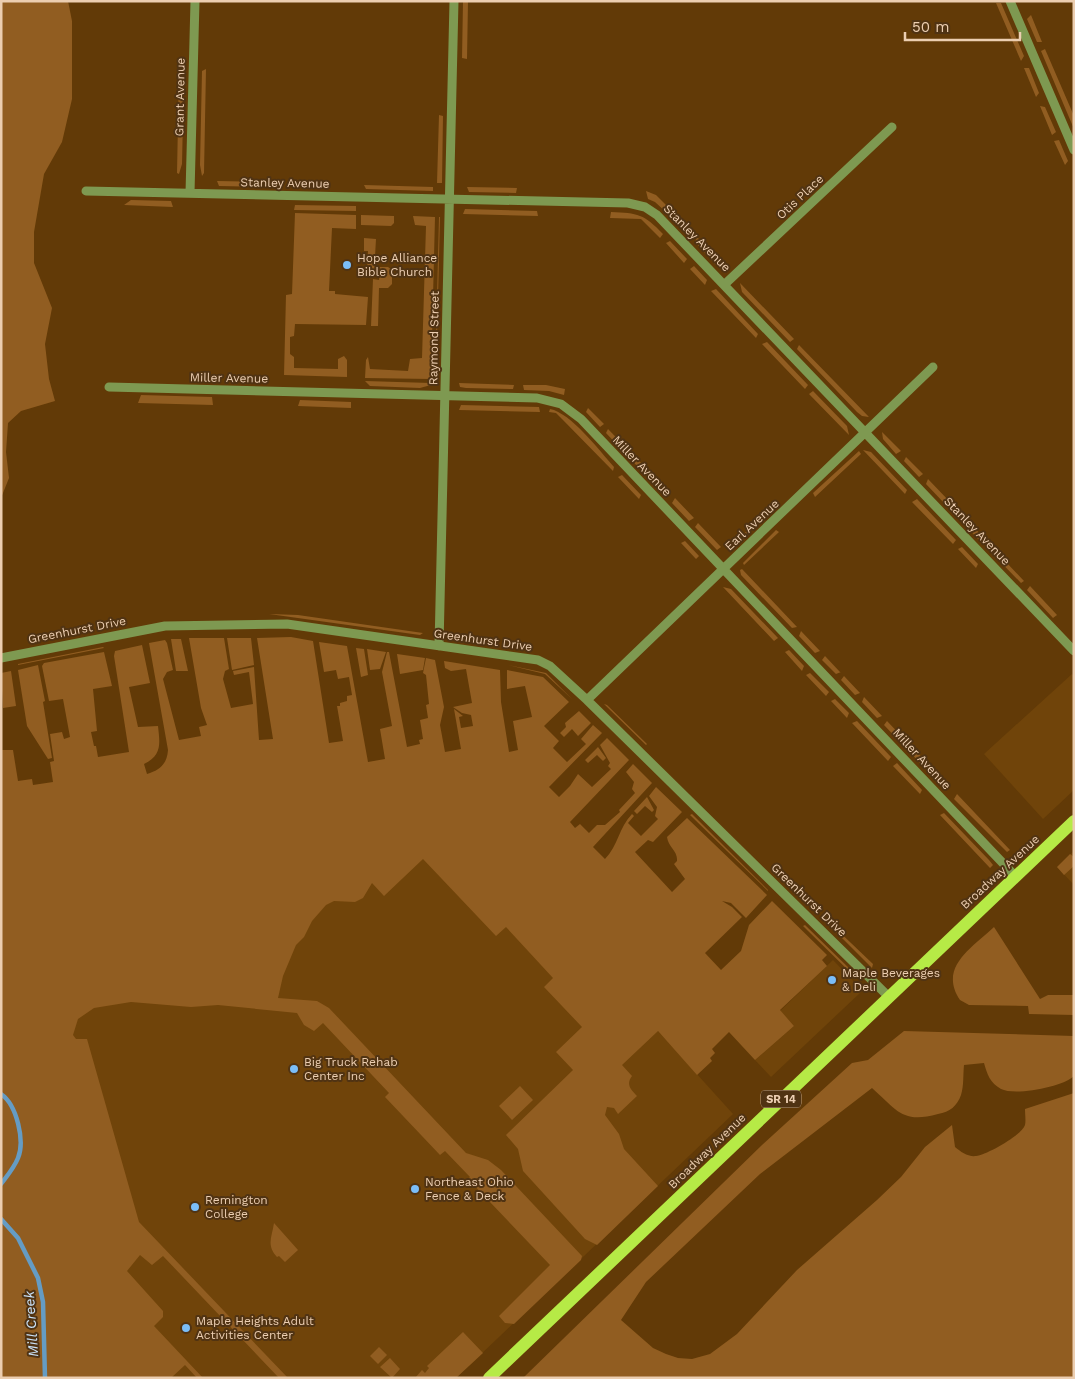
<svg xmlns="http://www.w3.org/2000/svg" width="1075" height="1379" font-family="'Work Sans',sans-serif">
  <rect width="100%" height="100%" fill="#623a07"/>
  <path fill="#70440a" d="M1072 674 1074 676V790L1043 819 984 754Z
    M373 796 658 1031 733 1114 456 1378H165L107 1283 54 989Z
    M1074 851V885L1057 867Z
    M833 960 862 990 861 992 771 1077 755 1060 794 1026 780 1011Z"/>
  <path fill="#915d21" d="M1 1H68L72 21V99L62 142 44 174 34 232V263L52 308 45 344 49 379 55 401 21 411 8 423 6 452 9 478 1 498Z
    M463 1H468L467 59 462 58Z
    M996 3H1001L1024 56 1021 61Z
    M1031 15 1042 42H1037L1027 19Z
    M1045 49 1074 116V129L1041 51Z
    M1024 68H1029L1039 93 1036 97Z
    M206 69 204 173 202 176 200 165 202 71Z
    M179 70 184 71 182 164 179 174 177 173Z
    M1040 106 1045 107 1056 132 1052 135Z
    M439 115 443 116 442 183H437Z
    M1059 140 1068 161 1065 165 1054 141Z
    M217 181 272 182V187L219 186Z
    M364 185 433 187V191L366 189Z
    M467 187 517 188 516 193 469 192Z
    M646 191 656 195 672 211 667 213 655 202 648 199Z
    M131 200 171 201 173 207 124 205Z
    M295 205 356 206V211L294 210Z
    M465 209 537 211 538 216 463 214Z
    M611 212C638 213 644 214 663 234L660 238 641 219 610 218Z
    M295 213 356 215V229L332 228 329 291H335V294L368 297 366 325 295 324 294 336 290 337V354L294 357V368L338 369V359L344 356 347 360V377L284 375 286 295 292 294Z
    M361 215 394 216V223L391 226 361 225Z
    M676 215 693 233 688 235 674 220Z
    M413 216 435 217 431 379 365 378 366 360 368 357 370 369 408 371 410 359 422 358 426 226 415 225Z
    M439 217H440L436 379H435Z
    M697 237 723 264 726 268 716 265 695 242Z
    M364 238 376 239 374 274H367L368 251H364Z
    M670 241 687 259 684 263 666 243Z
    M694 266 707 280 705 285 690 269Z
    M380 267H388L392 270V284L388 288H379L378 326H371L373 279 379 280Z
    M740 283 794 339 790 342 742 292Z
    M716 289 758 334 756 338 711 291Z
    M767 342 808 385 805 389 762 344Z
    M799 345 869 417 862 416 857 412 797 349Z
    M365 381 431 383V385L420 388 370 386Z
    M459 383 514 385 513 389 466 388 460 387Z
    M523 385H546L565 389 564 395 549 391 524 390Z
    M813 391 847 426 849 435 809 394Z
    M141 395 212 397 213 405 138 403Z
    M300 400 351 402V408L298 406Z
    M461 405 539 407 540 412 459 410Z
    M588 408 604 424 600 427 586 412Z
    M550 409C571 413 599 450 614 467L613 471 562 419 556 413 549 412Z
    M608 429 644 466 639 468 606 433Z
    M882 432 901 451 896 454 883 439Z
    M863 450 871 452 907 490 905 494Z
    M859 451 861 454 815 497 813 493Z
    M906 457 923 474 919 477 904 461Z
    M649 471 670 494 666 496 646 475Z
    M622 475 641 495 639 499 618 477Z
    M928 479 950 502 945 504 926 484Z
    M675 498 694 518 689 521 672 503Z
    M917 499 956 540 953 544 912 502Z
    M964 517 985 539 979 540 961 521Z
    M698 523 721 547 717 550 695 527Z
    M748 530 751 533 731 550 728 549Z
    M776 530 779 532 744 565 743 563Z
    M685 541 699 556 696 559 681 543Z
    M988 543 1024 581 1021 583 986 547Z
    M962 547 978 564 976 568 958 549Z
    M742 569 797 627 792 628 741 575 740 570Z
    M1030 586 1057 615 1053 618 1027 590Z
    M723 587 731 589 778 638 774 641Z
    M269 614 298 615 423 633 420 635Z
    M801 631 820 651 815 653 799 636Z
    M291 637 313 641 329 743 343 741 337 706H340V703L347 701V696L352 695 349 677 338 679 336 670 324 672 319 642 347 646 368 762 385 759 380 729 392 726 382 672 387 652H389L407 747 420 744 419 740 423 739 420 720 428 718 426 705 429 704 426 675 423 673 426 658 435 660 444 707 440 725 445 752 461 749 454 709 463 716 459 717 461 728 473 726 471 715 462 713 453 707 472 703 466 669 451 671 445 668 444 661 500 670 501 702 509 752 518 750 513 721 532 717 525 686 507 689V670L543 677 569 702 544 726 559 741 553 748 567 762 586 744 581 739 593 725 602 733 549 787 559 797 570 786 578 774 592 787 611 769 608 766 610 763 600 745 607 738 629 760 570 822 575 828 580 824 589 833 597 825H605L620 812 619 810 635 793 632 789 634 782 626 772 633 764 652 783 593 847 605 859C618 846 619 827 632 814L634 816 628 823 641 836 658 819 655 816 657 807 649 796 656 787 682 812 653 842 648 840 635 852 672 892 685 879 674 864 677 861C678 851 668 847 667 837L687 818 767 895 746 918 731 903 722 901 732 907 742 917 705 953 721 970 741 951 749 925 772 901 827 955 822 960 827 966 780 1010 794 1026 755 1060 729 1032 712 1049 715 1053 710 1058 712 1061 697 1075 658 1031 622 1065 632 1076C626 1084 630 1089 637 1096L618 1114 614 1108 607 1107 605 1115 619 1134 624 1149 658 1186 597 1245 585 1239 523 1171 518 1149 506 1135 573 1070 556 1052 582 1027 544 987 553 978 506 927 496 936 423 859 384 896 372 883 363 898 355 902 334 901 326 905 312 921 304 937 296 945 283 976 278 998 317 1001 329 1008 466 1153 488 1160 501 1170 582 1256 581 1260 514 1324 505 1323 499 1316 550 1265 468 1179 470 1177 445 1151 440 1155 385 1097 389 1093 323 1023 314 1031 304 1025 297 1013 218 1005 191 1007 131 1002 94 1008 78 1019 73 1035 76 1039H87L139 1222 288 1378H279L163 1256 152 1265 140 1255 127 1271 163 1311V1317L154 1326 203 1378H197L185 1365 171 1378H1V750H13L18 781 32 779 33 785 53 782 50 762 54 761 50 734 62 732 64 739 70 737 63 699 49 701 42 666 44 663 104 652 112 686 93 689 97 731 91 732 94 746H96L98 757 129 752 114 656 115 651 142 645 150 683 129 687 138 727 158 726C160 744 162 755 144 764L147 774C160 770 167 764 168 750L149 643 165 640 167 643 173 670 167 672 163 679 179 740 201 736 199 727 207 725 201 708 189 638H224L229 669 225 671 223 679 231 708 253 704 249 672 234 675 233 671 254 667 259 740 273 739 257 638Z
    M227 638H251L254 665 232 670Z
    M171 639H181L188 671H176Z
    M103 647 104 648 18 665V664Z
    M356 648 364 649 368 675 361 677Z
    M367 649 386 652 380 669 370 670Z
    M789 650 804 666 802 671 785 652Z
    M397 654 425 658 423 670 400 674Z
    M825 656 840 672H841L836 674 822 660Z
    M38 665 45 701 43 702 52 758 48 759 27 726 18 670Z
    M508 665 546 673 572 699 545 674Z
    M11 671 16 706 3 708 1 673Z
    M810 673 829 692 826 696 806 675Z
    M844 676 860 693 855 695 841 680Z
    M864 697 882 716 877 718 862 702Z
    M835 699 849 713 847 718 831 701Z
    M604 704 607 705 647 744 646 745Z
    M579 711 591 723 578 736 572 729 564 737 560 733 566 727 565 723Z
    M857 721 891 757 888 761 852 723Z
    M887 721 906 741 902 744 884 725Z
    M910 745 939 775 934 778 907 749Z
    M598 747 606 758 603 761 597 755 588 763 585 760Z
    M897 763 922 790 920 794 893 766Z
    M957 794 1010 850 1007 852 954 799Z
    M647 797 654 810 652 812 645 806 637 814 634 811Z
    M944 813 989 860 993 865 990 868 940 815Z
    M692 814 768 890V891L690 815Z
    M1070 854 1074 857V866L1064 875 1057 867Z
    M774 868 810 903 808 905 773 870Z
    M829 922 873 964 872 968 828 924Z
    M805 925 855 974 854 976 803 926Z
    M994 927 1040 999 1048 995H1074V1015L1029 1014 1028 1006 969 1005 960 1000C938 967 972 948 994 927Z
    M904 1031 1074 1036V1076C1063 1087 1015 1096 1001 1089 990 1083 987 1074 984 1063L964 1065C963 1074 964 1086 961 1095 957 1106 950 1112 938 1114 902 1124 897 1110 872 1088L760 1174 646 1282 621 1320 653 1348 666 1354 678 1358 692 1359 710 1354 737 1334 797 1270 877 1200 901 1177 925 1147 952 1125 955 1147C961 1152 968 1157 976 1156 987 1155 1022 1135 1025 1125 1026 1121 1025 1114 1025 1109L1074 1093V1378H523L762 1145 852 1063 868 1060Z
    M520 1086 533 1100 512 1120 499 1106Z
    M274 1223 298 1250 285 1262 279 1256 277 1257C266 1245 272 1237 274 1223Z
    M463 1332 483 1353 456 1378H415L422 1370 425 1373 429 1368 427 1366Z
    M379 1347 387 1355 378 1364 370 1356Z
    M390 1358 400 1369 392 1378 380 1367Z"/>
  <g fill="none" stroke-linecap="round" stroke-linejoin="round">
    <path stroke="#659cc4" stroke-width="4.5" d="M1 1094C17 1105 25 1141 18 1158 14 1168 7 1176 1 1184
      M1 1219 18 1238 38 1278 43 1302 45 1378"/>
    <path stroke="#7e9951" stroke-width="9" d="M1010 1 1074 150
      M86 191 628 203 645 207 657 215 1074 651
      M190 193 195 1
      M725 284 892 127
      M109 387 537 398 561 404 581 419 1015 876
      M439 646 454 1
      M1 658 165 626 287 624 538 660 550 666 587 700 889 997
      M587 700 933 367"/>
    <path stroke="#b6ea46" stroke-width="12" d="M489 1378 1074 821"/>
  </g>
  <g fill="#7bbef8" stroke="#503313" stroke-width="2">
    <circle cx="347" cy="265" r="5"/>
    <circle cx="832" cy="980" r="5"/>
    <circle cx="294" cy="1069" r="5"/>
    <circle cx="415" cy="1189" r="5"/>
    <circle cx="195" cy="1207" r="5"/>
    <circle cx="186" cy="1328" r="5"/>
  </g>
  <g text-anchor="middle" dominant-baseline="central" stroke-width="4" stroke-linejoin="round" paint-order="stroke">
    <rect fill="#503313" stroke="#bda082" stroke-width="1" x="761" y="1090.5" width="40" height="17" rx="4"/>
    <g font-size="11" font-weight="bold" fill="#ecceb1">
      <text x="781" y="1099">SR 14</text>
    </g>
    <g font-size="12" fill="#ecceb1" stroke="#503313">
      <text transform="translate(180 97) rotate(-89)">Grant Avenue</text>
      <text transform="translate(285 183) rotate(1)">Stanley Avenue</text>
      <text transform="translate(800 197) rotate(-43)">Otis Place</text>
      <text transform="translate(697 238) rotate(45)">Stanley Avenue</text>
      <text transform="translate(434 338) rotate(-89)">Raymond Street</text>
      <text transform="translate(229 378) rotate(1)">Miller Avenue</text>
      <text transform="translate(642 466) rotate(46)">Miller Avenue</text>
      <text transform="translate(752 525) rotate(-43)">Earl Avenue</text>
      <text transform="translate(977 531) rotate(46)">Stanley Avenue</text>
      <text transform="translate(77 630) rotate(-11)">Greenhurst Drive</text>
      <text transform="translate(483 640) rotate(8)">Greenhurst Drive</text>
      <text transform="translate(922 759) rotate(47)">Miller Avenue</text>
      <text transform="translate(1000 872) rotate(-43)">Broadway Avenue</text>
      <text transform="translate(809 900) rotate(44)">Greenhurst Drive</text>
      <text transform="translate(707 1151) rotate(-44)">Broadway Avenue</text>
    </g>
    <g font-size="12" fill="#ecceb1" stroke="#503313" text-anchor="start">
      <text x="357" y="258">Hope Alliance<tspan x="357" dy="14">Bible Church</tspan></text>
      <text x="842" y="973">Maple Beverages<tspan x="842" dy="14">&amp; Deli</tspan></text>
      <text x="304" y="1062">Big Truck Rehab<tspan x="304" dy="14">Center Inc</tspan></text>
      <text x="425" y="1182">Northeast Ohio<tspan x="425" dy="14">Fence &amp; Deck</tspan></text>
      <text x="205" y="1200">Remington<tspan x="205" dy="14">College</tspan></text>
      <text x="196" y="1321">Maple Heights Adult<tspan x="196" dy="14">Activities Center</tspan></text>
    </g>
    <g font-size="14" font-style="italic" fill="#cae2f8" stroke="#503313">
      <text transform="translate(31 1324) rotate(-94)">Mill Creek</text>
    </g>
  </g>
  <rect width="1075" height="1379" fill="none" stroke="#ecceb1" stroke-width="5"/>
  <path d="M905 32v8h115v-8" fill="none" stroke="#ecceb1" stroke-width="2.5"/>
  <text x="912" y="32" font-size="15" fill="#ecceb1" stroke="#503313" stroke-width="4" paint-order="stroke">50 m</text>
</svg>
